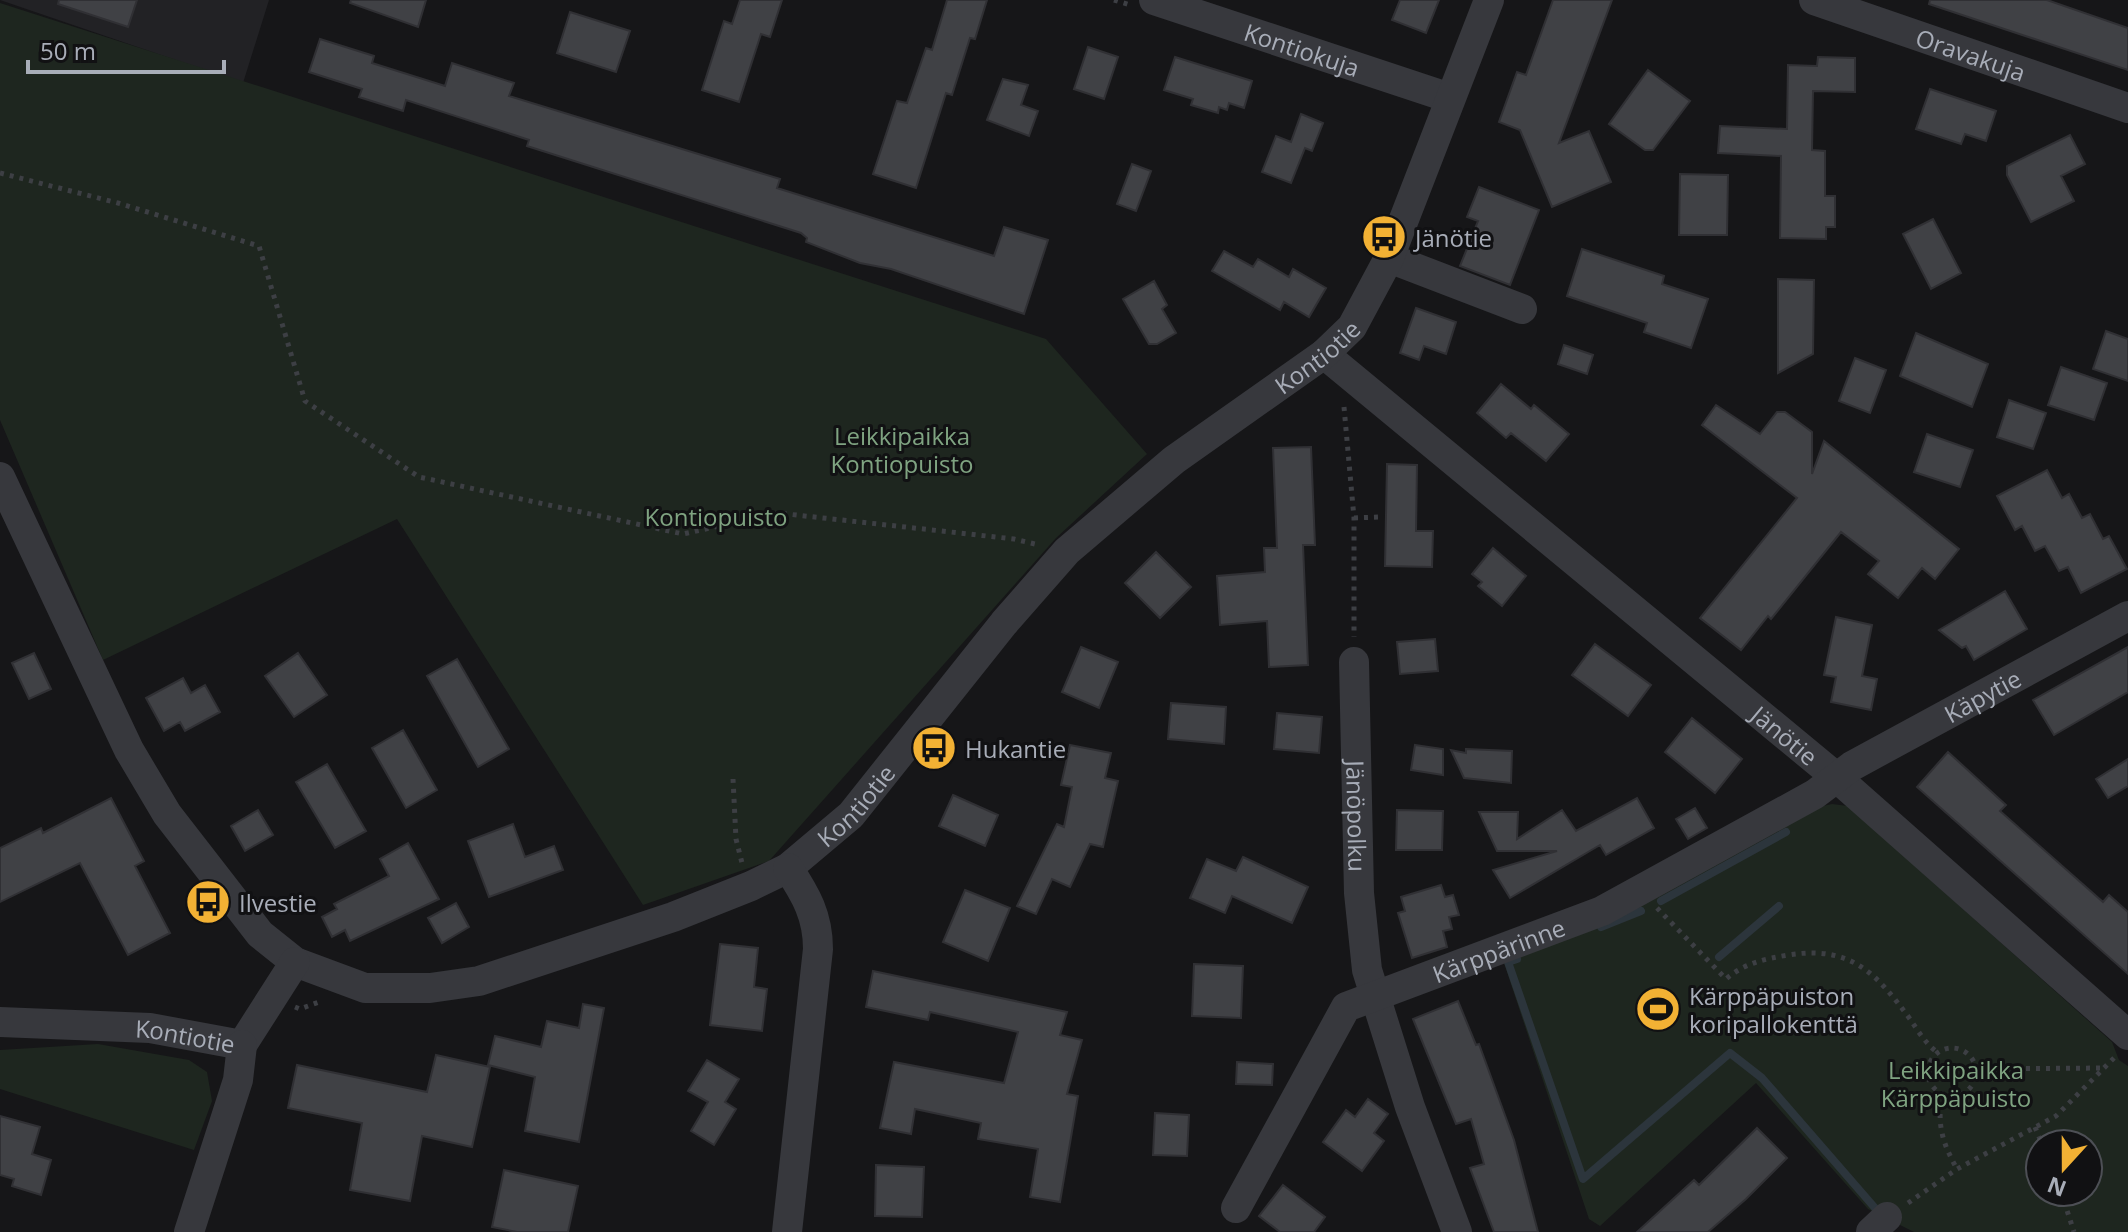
<svg xmlns="http://www.w3.org/2000/svg" width="2128" height="1232" font-family="'Open Sans',sans-serif">
  <rect width="100%" height="100%" fill="#161618"/>
  <path fill="#222225" d="M0 0H269L243 83Z"/>
  <path fill="#1e261f" fill-rule="evenodd" d="M0 3 1046 339 1147 454 1056 538 769 861 643 905 397 519 103 660 0 420Z
    M1832 804 1848 806 2112 1042 2119 1060 2128 1066V1232H1914L1868 1209 1756 1083 1600 1226 1589 1219 1502 957 1818 807ZM2040 1144H2088V1192H2040Z
    M98 1044 189 1060 207 1072 212 1101 194 1150 0 1089V1050Z"/>
  <g fill="none" stroke-linecap="round" stroke-linejoin="round">
    <path stroke="#2c353c" stroke-width="8" d="M1661 901 1786 832
      M1601 927 1641 911
      M1719 957 1779 906
      M1517 959 1508 962 1583 1179 1730 1053 1762 1078 1875 1208"/>
  </g>
  <path fill="#404145" stroke="#303034" stroke-width="2" d="M59 0H137L128 27 58 4Z
    M351 0H426L418 27 350 3Z
    M740 0H782L770 37 761 34 739 102 702 90 724 21 732 24Z
    M947 0H987L975 39 970 38 952 95 946 93 916 188 873 174 897 101 907 103 926 48 932 50Z
    M1400 0H1439L1426 33 1392 20Z
    M1553 0H1612L1559 143 1589 131 1611 182 1552 207 1520 130 1499 122 1517 72 1526 75Z
    M1930 0H2047L2128 28V70L1929 4Z
    M570 12 630 31 616 72 557 53Z
    M320 39 374 56 372 63 445 86 452 63 514 83 509 96 780 179 777 188 994 256 1004 227 1048 240 1024 314 891 269 860 263 806 242 807 238 801 233 527 146 529 140 406 100 403 111 359 97 362 89 309 72Z
    M1088 47 1118 57 1104 99 1074 89Z
    M1175 57 1252 81 1244 108 1229 103 1227 110 1219 107 1218 113 1191 105 1193 99 1164 90Z
    M1818 57 1855 58V92L1813 91 1812 150 1825 151V196H1835V227H1826V239L1780 238 1781 156 1718 153 1720 126 1787 129 1788 65 1817 66Z
    M1648 70 1690 101 1653 150H1645L1609 124Z
    M1003 79 1028 85 1021 105 1038 111 1029 136 987 120Z
    M1930 89 1996 111 1986 141 1965 134 1961 144 1916 129Z
    M1301 114 1323 123 1312 151 1305 148 1291 183 1262 172 1276 136 1291 142Z
    M2070 135 2085 164 2061 176 2074 201 2031 222 2007 175V166Z
    M1132 164 1151 171 1136 211 1117 204Z
    M1680 174 1728 175 1727 235H1679Z
    M1479 187 1539 210 1510 285 1460 266 1478 221 1467 217Z
    M1933 219 1961 273 1931 289 1903 234Z
    M1582 249 1664 276 1662 284 1708 299 1691 348 1644 332 1647 323 1567 296Z
    M1224 251 1253 267 1258 259 1289 277 1293 269 1326 288 1309 317 1284 302 1280 310 1212 271Z
    M1778 279 1814 280 1813 354 1778 373Z
    M1154 281 1167 305 1162 309 1176 333 1157 344H1149L1123 299Z
    M1416 308 1456 322 1446 354 1424 346 1419 360 1400 353Z
    M2106 331 2128 339V381L2093 369Z
    M1916 333 1988 364 1972 407 1900 376Z
    M1564 345 1593 355 1587 374 1558 364Z
    M1855 358 1886 370 1870 413 1839 401Z
    M2061 367 2107 383 2094 420 2048 405Z
    M1501 384 1531 409 1534 405 1569 434 1546 461 1511 433 1506 438 1477 413Z
    M2009 400 2046 413 2033 449 1997 437Z
    M1716 405 1760 434 1777 412H1785L1812 432V474L1824 441 1959 549 1935 579 1922 568 1898 598 1868 574 1879 561 1841 532 1771 619 1768 616 1741 650 1700 618 1797 498 1702 425Z
    M1927 434 1973 450 1960 487 1914 472Z
    M1311 447 1315 545H1303L1308 665 1269 667 1267 621 1220 625 1217 576 1265 572 1264 548H1277L1273 448Z
    M1387 464 1417 465 1416 531H1433L1432 567 1385 566Z
    M2047 470 2062 498 2069 494 2082 518 2090 514 2103 539 2109 536 2127 569 2081 593 2068 567 2059 571 2045 546 2035 551 2022 526 2015 530 1997 496Z
    M1493 548 1526 576 1502 606 1478 586 1482 582 1472 574Z
    M1156 552 1191 587 1160 618 1125 583Z
    M2005 591 2027 629 1974 660 1966 646 1962 648 1939 630Z
    M1836 617 1872 625 1862 676 1877 679 1871 710 1831 702 1836 677 1824 675Z
    M1435 639 1438 671 1400 674 1397 642Z
    M1595 644 1651 685 1628 716 1572 675Z
    M1081 647 1118 662 1099 708 1062 692Z
    M2128 647V692L2054 735 2033 700Z
    M34 653 51 689 29 699 12 663Z
    M298 653 327 695 294 717 265 676Z
    M457 659 509 749 478 767 427 676Z
    M183 678 191 693 205 685 220 712 185 731 180 722 164 731 146 698Z
    M1171 703 1226 707 1224 744 1168 739Z
    M1277 713 1322 717 1319 753 1274 749Z
    M1692 718 1742 759 1715 793 1665 752Z
    M403 730 437 790 406 808 372 748Z
    M1070 745 1111 753 1105 778 1118 781 1103 847 1090 844 1070 887 1052 879 1036 914 1017 906 1057 824 1064 827 1072 787 1061 785Z
    M1415 745 1443 749V775L1411 770Z
    M1466 749 1512 751 1511 783 1464 778 1451 750 1466 753Z
    M1948 752 2006 805 2000 811 2103 902 2109 895 2128 912V974L1917 787Z
    M2128 759V786L2108 798 2096 779Z
    M327 764 366 831 335 848 296 782Z
    M953 795 998 815 985 846 939 826Z
    M111 798 144 861 135 866 170 933 128 955 80 863 0 902V848L41 828 43 833Z
    M1637 798 1654 828 1606 855 1600 845 1510 898 1493 870 1557 851H1497L1479 812H1518L1517 839 1562 810 1576 831Z
    M1695 808 1707 828 1688 839 1676 819Z
    M258 810 273 835 245 851 231 826Z
    M1397 810 1443 811 1442 850H1396Z
    M513 824 525 857 554 846 563 870 489 897 468 841Z
    M408 843 439 899 350 941 345 930 332 937 322 917 337 909 334 904 389 876 380 859Z
    M1243 857 1308 887 1292 923 1232 896 1225 913 1190 898 1207 859 1236 871Z
    M1441 885 1445 897 1453 895 1459 915 1449 917 1452 929 1443 931 1447 947 1412 958 1398 913 1405 911 1401 897Z
    M965 890 1010 908 988 961 943 942Z
    M456 903 469 927 442 943 428 918Z
    M720 944 758 948 754 987 767 989 762 1031 710 1025Z
    M1194 964 1243 966 1241 1018 1192 1016Z
    M873 971 1067 1012 1060 1035 1082 1040 1067 1094 1078 1096 1060 1202 1030 1197 1038 1149 978 1139 981 1123 915 1109 911 1134 880 1128 894 1062 1004 1083 1018 1032 930 1012 928 1020 866 1007Z
    M1458 1001 1476 1045 1479 1044 1514 1140 1538 1232H1494L1470 1168 1484 1164 1471 1119 1456 1124 1413 1019Z
    M583 1004 604 1008 579 1142 525 1131 535 1077 488 1065 495 1036 541 1047 547 1021 579 1028Z
    M436 1055 490 1067 472 1147 422 1136 410 1201 350 1190 362 1123 288 1108 297 1065 427 1092Z
    M707 1060 739 1079 725 1102 736 1109 714 1145 691 1131 708 1102 688 1091Z
    M1237 1062 1273 1064 1272 1085 1236 1084Z
    M1368 1099 1388 1114 1374 1133 1384 1141 1362 1171 1323 1142 1346 1110 1355 1117Z
    M1155 1113 1189 1115 1187 1156 1153 1155Z
    M0 1116 40 1127 32 1154 51 1160 41 1195 12 1186 14 1179 0 1175Z
    M1757 1128 1787 1158 1746 1199 1708 1232H1637L1694 1180 1699 1185Z
    M876 1165 924 1167 922 1217 875 1216Z
    M504 1170 578 1186 568 1232H517L492 1227Z
    M1283 1185 1325 1217 1314 1232H1280L1259 1216Z"/>
  <g fill="none" stroke-linecap="round" stroke-linejoin="round">
    <path stroke="#3d3f44" stroke-width="5" stroke-dasharray="4 6" stroke-linecap="butt" d="M1114 0 1130 5
      M0 173 118 203 259 246 305 401 419 477 683 534 778 513 1014 539 1039 545
      M1344 407 1354 518V637
      M1354 518 1379 517
      M733 779 736 839 742 863
      M1657 908 1726 979C1745 963 1764 959 1788 955 1851 945 1876 973 1910 1019 1918 1031 1926 1044 1937 1052
      M295 1007 300 1009 319 1002
      M1928 1072a24 24 0 1 1 48 0a24 24 0 1 1-48 0Z
      M1976 1069 2103 1068
      M1942 1094C1937 1125 1942 1142 1957 1169
      M2035 1127 2042 1144
      M2061 1192 2074 1232
      M1908 1203 1957 1169 2056 1116 2114 1058"/>
    <g stroke="#37383d" stroke-width="30">
      <path id="s1" d="M1154 0 1450 98"/>
      <path id="s2" d="M1814 0 2128 108"/>
      <path d="M1389 258 1522 309"/>
      <path id="s3" d="M1324 354 1836 777 2128 1035"/>
      <path id="s4" d="M0 477 129 750 167 814 260 934 295 962 365 988H430L479 981 673 917 751 886 788 868 851 815 1004 623 1067 551 1174 460 1324 354 1352 327 1389 258 1489 0"/>
      <path id="s5" d="M1354 662 1359 893 1367 970 1410 1107 1457 1232"/>
      <path id="s6" d="M0 1022 150 1028 242 1045 295 962"/>
      <path id="s7" d="M1236 1208 1346 1007 1602 911 1815 794 1852 766 2128 616"/>
      <path d="M189 1232 238 1080 242 1045"/>
      <path d="M787 1232 818 949C818 916 806 895 788 868"/>
      <path d="M1871 1232 1887 1217"/>
    </g>
  </g>
  <defs>
    <g id="bus-disc" transform="scale(2.3)"><circle r="9.5" fill="#f2b134" stroke="#111113"/><path d="M-5-6H5V4H4V6H2V4H-2V6H-4V4H-5ZM-3.5-4V0h7V-4ZM-3.5 1.2v1.5H-2V1.2ZM2 1.2v1.5H3.5V1.2Z" fill="#111"/></g>
    <g id="stadium-disc" transform="scale(2.3)"><circle r="9.5" fill="#f2b134" stroke="#111113"/><path d="M0-5a6.5 5 0 1 0 0 10a6.5 5 0 1 0 0-10ZM-3.5-1.8h7v3.6h-7Z" fill="#111"/></g>
  </defs>
  <g fill-rule="evenodd">
    <use href="#bus-disc" x="1384" y="237"/>
    <use href="#bus-disc" x="934" y="748"/>
    <use href="#bus-disc" x="208" y="902"/>
    <use href="#stadium-disc" x="1658" y="1009"/>
  </g>
  <g text-anchor="middle" dominant-baseline="central" stroke-width="6" stroke-linejoin="round" paint-order="stroke">
    <g font-size="24" fill="#a8adb8" stroke="#111113">
      <text stroke="none"><textPath href="#s1" startOffset="156">Kontiokuja</textPath></text>
      <text stroke="none"><textPath href="#s2" startOffset="166">Oravakuja</textPath></text>
      <text stroke="none"><textPath href="#s4" startOffset="1832">Kontiotie</textPath></text>
      <text stroke="none"><textPath href="#s7" startOffset="940">Käpytie</textPath></text>
      <text stroke="none"><textPath href="#s3" startOffset="598">Jänötie</textPath></text>
      <text stroke="none"><textPath href="#s4" startOffset="1184">Kontiotie</textPath></text>
      <text stroke="none"><textPath href="#s5" startOffset="154">Jänöpolku</textPath></text>
      <text stroke="none"><textPath href="#s7" startOffset="392">Kärppärinne</textPath></text>
      <text stroke="none"><textPath href="#s6" startOffset="186">Kontiotie</textPath></text>
    </g>
    <g font-size="24" fill="#a8adb8" stroke="#111113" text-anchor="start">
      <text x="1415" y="237">Jänötie</text>
      <text x="965" y="748">Hukantie</text>
      <text x="239" y="902">Ilvestie</text>
      <text x="1689" y="995">Kärppäpuiston<tspan x="1689" dy="28">koripallokenttä</tspan></text>
    </g>
    <g font-size="24" fill="#7fa381" stroke="#111113">
      <text x="902" y="435">Leikkipaikka<tspan x="902" dy="28">Kontiopuisto</tspan></text>
      <text x="716" y="516">Kontiopuisto</text>
      <text x="1956" y="1069">Leikkipaikka<tspan x="1956" dy="28">Kärppäpuisto</tspan></text>
    </g>
  </g>
  <g transform="translate(2064 1168) rotate(201)"><circle r="38" fill="#111113" stroke="#4d4f55" stroke-width="2"/>
  <path d="M0-6L14 30L0 20L-14 30Z" fill="#f2b134"/>
  <text y="-12" font-size="22" font-weight="bold" text-anchor="middle" fill="#a8adb8">N</text>
  </g>
  <path d="M28 60v12h196v-12" fill="none" stroke="#a8adb8" stroke-width="4"/>
  <text x="40" y="60" font-size="24" fill="#a8adb8" stroke="#111113" stroke-width="6" paint-order="stroke">50 m</text>
</svg>
